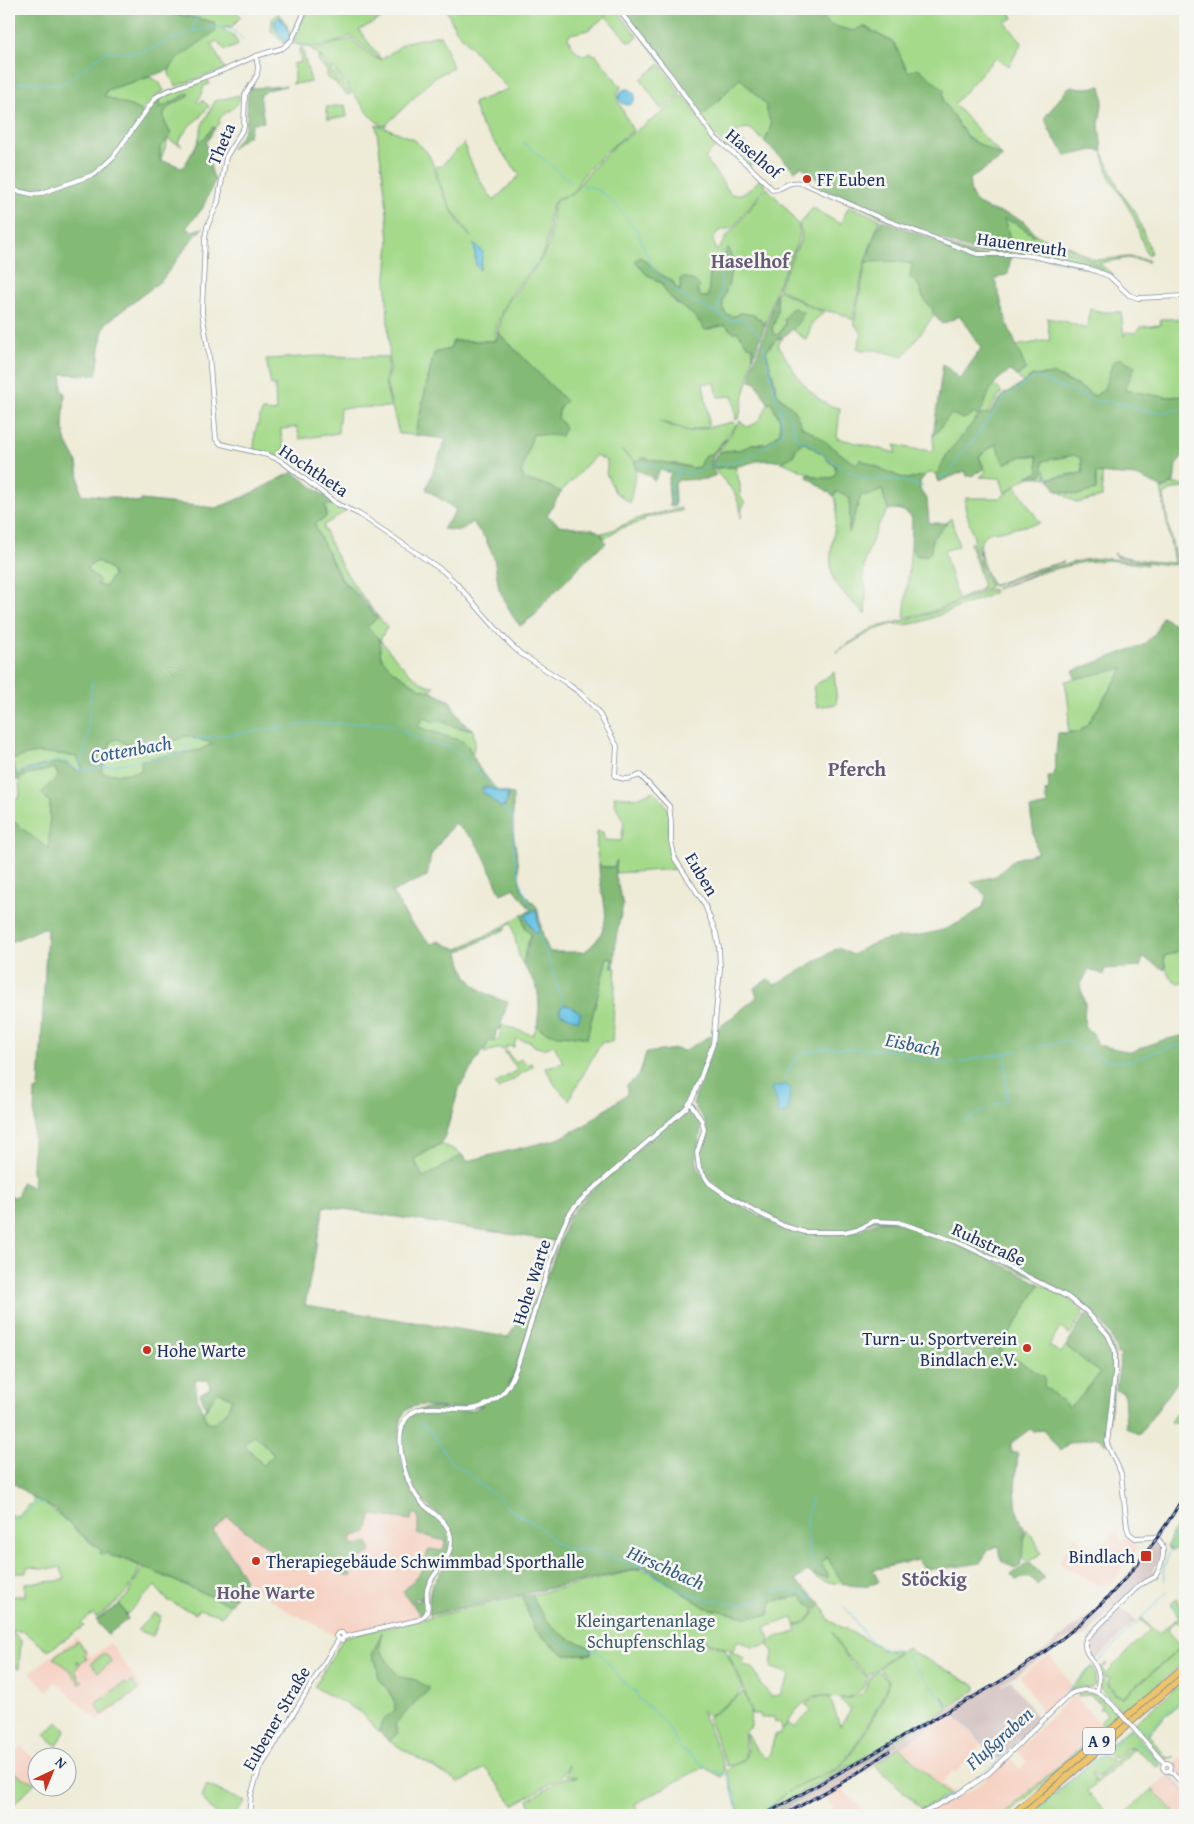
<svg xmlns="http://www.w3.org/2000/svg" width="1194" height="1824" font-family="'Gentium Book Plus',serif">
  <rect width="100%" height="100%" fill="#f6f6f2"/>
  <filter id="ink" filterUnits="userSpaceOnUse"><feTurbulence type="fractalNoise" baseFrequency=".02" numOctaves="2"/><feDisplacementMap in="SourceGraphic" scale="10" xChannelSelector="R" yChannelSelector="G"/><feConvolveMatrix kernelMatrix="1 2 1 2 8 2 1 2 1" color-interpolation-filters="sRGB"/></filter>
  <filter id="wash" filterUnits="userSpaceOnUse"><feTurbulence type="fractalNoise" baseFrequency=".0096" numOctaves="4" result="noise"/><feDisplacementMap in="SourceGraphic" scale="20" xChannelSelector="R" yChannelSelector="G"/><feGaussianBlur stdDeviation="1.12" result="paint"/><feColorMatrix in="noise" values="0 0 0 0 0 0 0 0 0 0 0 0 0 0 0 0 0 1.4 0 .05"/><feComposite in="paint" operator="in"/></filter>
  <g filter="url(#wash)">
    <rect width="100%" height="100%" fill="#eeebd7"/>
    <path fill="#f6d2c3" d="M412 1514 419 1515 445 1541 444 1551 429 1549 420 1573 403 1592 422 1617 392 1625 347 1634 340 1631 334 1635 307 1620 289 1612 250 1585 216 1533 213 1531 228 1517 293 1569 303 1560 351 1577 349 1566 353 1546 350 1536 372 1515 411 1520Z
      M1117 1530 1120 1540 1130 1536 1133 1539 1136 1547 1135 1555 1111 1585 1097 1584 1058 1563 1075 1535 1092 1553Z
      M77 1637 91 1657 110 1643 143 1689 98 1721 56 1682 47 1691 30 1672Z
      M1049 1655 1072 1685 1043 1713 1020 1676Z
      M1073 1695 1075 1696 1104 1728 1009 1809 1002 1815H925L974 1788 1009 1757 1020 1769 1027 1762 1017 1750Z
      M952 1713 999 1758 997 1760 981 1744 973 1753 974 1754 956 1773 953 1771 942 1782 953 1793 950 1795 899 1747Z
      M21 1746 34 1759 32 1762 38 1767 37 1780 35 1783 16 1774 9 1768V1749L17 1750Z
      M1185 1751V1783L1175 1769 1176 1763Z
      M1168 1775H1171L1185 1790V1815H1177L1152 1789Z
      M838 1786 869 1815H824L833 1808 824 1794Z"/>
    <path fill="#d1bfbd" d="M1154 1540 1161 1547V1551L1153 1574 1137 1583 1087 1635 1079 1638 1072 1636 1038 1661 1001 1684 1002 1685 1011 1680 1038 1719 999 1758 952 1713 863 1773 787 1815H762L989 1686 1044 1651 1095 1610 1128 1575Z
      M1121 1607 1136 1621 1095 1661 1088 1649V1640Z"/>
    <path fill="#a4da8a" stroke="#608474" d="M171 9H233L241 16 231 28 224 27 223 30 232 34 238 43 237 46 225 50 217 41 211 44 225 69 176 86C174 82 169 77 169 72 170 58 205 38 216 31L214 22 170 13Z
      M319 9H399L359 30 381 59H379L351 36 336 42 310 48 295 44 294 40 307 10Z
      M446 9H616L638 37 631 42 627 41 606 16 588 30 571 34 568 37C570 46 576 52 584 56L590 53 596 55 621 87 617 94 618 101 633 131C614 143 598 159 582 177 578 181 577 189 572 193 564 199 556 194 552 207 546 224 551 240 542 256 530 275 510 290 502 311 498 321 496 331 494 341H453L450 349 434 353 415 435 399 434 386 383 390 368 386 277 389 243 386 200 376 124C389 130 403 133 415 141 437 158 432 169 442 191 450 209 458 223 471 237L452 210 438 180 436 166 440 167 464 143C470 163 480 184 494 200L520 175 481 125 473 103 508 89 455 29Z
      M824 9 837 11 844 9H1009L1013 18 1005 22 1022 43 1009 66 995 58 954 104 1003 157 968 138 943 101 908 72 894 43 864 26 854 32 830 25 820 13Z
      M278 13 287 25 291 38 285 45 271 31 272 19Z
      M440 35 446 47 453 68 435 77 385 126C374 122 369 114 362 105 349 89 329 60 312 50L351 39 375 58 381 60 406 42Z
      M302 48 311 82 292 84 294 79 293 64 301 62 299 49Z
      M319 56 351 94 347 95 334 81 327 78V71L318 61Z
      M660 64 681 93 663 109 660 108 641 79Z
      M150 77 159 82 164 91 156 96 141 111 104 97 107 90Z
      M207 78 210 84 204 86 201 96 197 101 199 103 202 100 209 106 200 117 189 126 178 142 182 146 168 139 160 162V147L171 135C169 129 165 124 164 119 161 107 180 101 187 97L186 95 160 108 159 99 165 93Z
      M740 78 765 103 771 125 765 142 751 129 745 128 735 133 755 155 750 166 715 136 701 118Z
      M239 95C241 109 226 108 219 120L220 123 215 128H213L202 142H198L202 125 215 101Z
      M681 96 684 97 718 144 705 158 731 194C745 197 751 188 760 179L766 187 732 228 718 231 713 240 716 251C722 247 723 241 727 236 741 221 753 204 767 188L786 208 798 225 800 234 795 248 776 289 767 320 763 325 753 315 741 313 735 316 727 315 723 310 722 299 726 292 731 255 708 297H701L697 290 680 284 679 291 675 286 672 280C660 277 651 265 640 257L654 278 662 283 676 303 694 315 705 330 726 325 730 330 738 332 748 346 753 347V358L739 418 736 420 733 396 718 397 715 383H703L708 413V426L689 431 660 421V422L688 432 728 423 734 422 736 425 713 453 704 456 699 467 693 468 678 464 637 462 622 451 635 462 636 470 630 503 615 492 606 473 607 470V461L596 455 561 492 541 483 526 481 521 472 533 434 558 418 560 406 566 401 498 332 503 312 509 300 538 264 549 245 553 207 556 201 560 198 573 194 584 178 615 145 659 115Z
      M345 105 347 117 328 119 326 107Z
      M1102 151 1121 193 1136 213 1151 253 1147 255 1133 215 1109 176Z
      M849 206 880 219 865 261 853 320 842 314 814 308 778 288 801 239 802 234 799 224 813 208 840 224Z
      M1003 218 1017 224 1033 235 1035 234 1090 262 1103 272 1052 259 1011 252 1008 230Z
      M1066 245 1095 260 1129 257 1148 260 1149 262 1128 258 1099 263 1113 275 1106 273 1090 260 1064 246Z
      M897 261 912 264 910 277 919 286 923 298 932 308 934 315 903 357 876 350H862L857 348 862 333 854 324 866 262Z
      M778 290C794 297 808 307 824 312L813 322 806 340 792 329 804 313 794 308 779 334 774 335 772 328C777 319 779 304 776 294Z
      M1090 309 1104 312H1121L1124 336 1126 332 1136 333 1141 327 1160 325 1161 319H1185V396L1165 397 1124 390 1134 366 1109 377 1104 389 1095 396C1071 383 1050 363 1023 383L1017 376 1026 369 1016 346 1050 340 1047 318 1067 322 1086 329Z
      M783 338 778 344C790 365 803 389 825 403 829 406 835 407 840 408L837 438 896 453 895 445 913 449 934 451 933 436C939 432 940 425 944 420 953 410 972 408 985 404L989 390 993 384 1002 392 988 412 948 453 937 474 928 473 924 476 907 479 897 476 864 461 856 464 849 460 816 435 802 427 794 409 780 397 776 391 775 383 766 351 776 339Z
      M318 356 388 357V368L385 383 391 407 340 408 338 433 300 439 297 427 281 429V436L285 450 278 457 254 450 255 432 262 411 276 412 275 385H271L266 359Z
      M771 402 780 420V433L767 444H752L743 449 718 452 740 421 747 427C760 424 763 414 768 403Z
      M803 442 824 455 829 462 835 465 836 473 832 478H819L782 462 793 456 797 447Z
      M996 444 1004 464 1022 456H1037L1039 472 1042 475V461L1074 455 1081 458 1083 472 1048 478 1045 470 1047 478C1025 474 1020 482 1005 493L1000 478 980 477 986 472 979 456Z
      M735 467 740 484V496L745 503 742 508 741 518 740 507 734 492 713 468Z
      M1096 473 1102 474V497L1077 503 1056 490 1077 495 1096 490Z
      M1172 484 1185 485V488L1174 489 1164 495 1168 525 1176 562 1185 564C1163 567 1139 560 1117 557L1114 553 1118 556 1149 561 1174 563 1161 488 1164 489Z
      M1016 486 1040 523 989 533C971 539 985 575 994 585L1039 568 1064 562 1020 576 994 586 991 585 980 563V544L979 556 965 507 966 498H1000Z
      M882 490 888 510 877 527 865 560 863 575 866 591 865 615C858 607 837 589 834 580 823 554 844 512 834 496L836 492 842 493 850 499 849 530 861 495Z
      M325 504H334L347 510 323 526C337 564 361 597 387 627L380 640C392 653 417 688 435 686L430 691C413 689 388 672 381 656 379 651 379 645 380 640L367 627 377 618 367 605 341 578 316 529 315 524 327 515Z
      M681 508V511L644 518V521L621 528 604 538 601 533 607 532 642 517Z
      M951 518 959 546 944 551 958 600 982 589C984 580 973 554 970 543H973L981 570 990 586 989 588 929 613 904 618 911 548 917 556 932 545V539Z
      M1102 558 1147 563V565L1109 560 1083 562 1042 572 995 589 1043 570 1083 560Z
      M97 561 109 568 113 575 105 588 99 587 95 584 100 581 86 569Z
      M992 589 994 592 985 597 921 622 905 625 893 624 874 630 836 652 873 628 930 614Z
      M1124 667 1087 725 1079 732H1068L1069 707 1065 681Z
      M834 672 837 704 817 707 813 687Z
      M425 718C432 721 435 720 441 721 452 724 461 731 473 729L475 743 472 755 468 746 464 742 418 727 422 719Z
      M186 736 213 743 200 750 142 760 141 771 122 774H101L111 740 118 739 129 746 138 747 151 743H167Z
      M34 753 61 754 76 757C80 761 83 765 81 771H77L58 763 26 770 17 776 13 764 9 767V755L14 759 26 754Z
      M52 768 56 770 58 776 51 783 46 799 50 802 49 850 9 818V805L20 796 19 780 26 774 44 771Z
      M653 791 663 801 669 812V846L678 869 615 873 616 862 614 867H601C595 857 597 843 597 831L603 832 604 840 621 841 624 823 614 802 615 800 614 796 637 798Z
      M523 914 525 927 531 935 525 951 524 966 519 957 512 924 510 923 504 930 502 927Z
      M1185 944V983C1169 985 1165 968 1164 956L1177 952 1182 945Z
      M608 957 612 959V968H616L612 1042H601L569 1100 555 1085 545 1067 556 1065 563 1062 554 1045 543 1049 534 1046 531 1042 516 1039 514 1047 507 1046 506 1049H496L485 1053 484 1051 489 1041 499 1040 502 1025 533 1035 537 1026C552 1038 570 1034 587 1038L603 970C607 966 604 960 608 957Z
      M504 1052H508L509 1055 516 1062 521 1059 527 1065 531 1063 533 1066 498 1089 495 1084 518 1069Z
      M441 1144 455 1150 462 1155 424 1178 414 1159Z
      M1040 1284 1067 1298 1083 1311V1313L1070 1334 1060 1328 1049 1346 1061 1353 1066 1346 1100 1373 1079 1399 1069 1407 1000 1350Z
      M218 1391 232 1399 228 1409 222 1417 227 1423 219 1429 215 1424H212L206 1420 203 1413Z
      M1185 1399V1425L1170 1422Z
      M255 1434 274 1456 263 1465 244 1444Z
      M32 1497C61 1511 75 1534 101 1550 113 1557 127 1560 140 1566 133 1590 116 1604 96 1618L93 1614 81 1623 84 1626 48 1651 24 1631H12L21 1641 19 1670 9 1661V1596H25V1583L57 1581 65 1579 60 1567 53 1569 27 1567 26 1573H9V1514L18 1517 34 1500Z
      M1185 1526V1542L1178 1549 1172 1550 1167 1547 1175 1528H1181V1533V1528Z
      M1026 1529 1034 1538 1041 1553 1030 1561 1025 1562 1022 1556Z
      M827 1557 841 1580 845 1584C835 1583 821 1583 813 1575L828 1577 822 1564Z
      M143 1567 230 1605 222 1616 199 1609 196 1614 167 1600 155 1586 126 1615 119 1603 127 1596Z
      M640 1569 648 1571 706 1608 769 1615 772 1601 800 1596 815 1610C810 1618 805 1624 795 1625L793 1618 765 1627 770 1639 768 1645 752 1647 738 1640 733 1651 696 1637V1639L725 1649 743 1688 737 1696 708 1717 702 1709 701 1710 721 1757 725 1771 722 1777 703 1767 635 1804 639 1815H545L538 1805 534 1815 528 1800 563 1778 578 1777 566 1775 569 1765 561 1777 514 1805 485 1768 460 1783 389 1741 398 1733 395 1725 416 1701V1680L400 1677 391 1667 380 1649 381 1634 372 1655 377 1665 379 1680 388 1690 395 1703V1710L380 1726V1733L359 1711 314 1687 344 1637 522 1596 534 1629 554 1647 565 1655 591 1654C581 1639 579 1646 566 1637 550 1627 539 1612 532 1595Z
      M1176 1599 1185 1614V1628L1180 1623 1175 1622 1169 1626C1167 1634 1174 1639 1179 1645V1649L1126 1695 1121 1696 1115 1693 1108 1683 1110 1678 1101 1677 1100 1669 1107 1663 1108 1664 1102 1668 1105 1674 1150 1629 1141 1620 1142 1618 1158 1634 1179 1617 1171 1604Z
      M821 1605 830 1621 885 1650 898 1652 868 1676 847 1656 838 1644 833 1631C838 1650 852 1666 868 1677 862 1696 849 1700 831 1697 825 1696 820 1694 815 1696 800 1702 791 1717 782 1730L780 1722 775 1723 774 1717 761 1718 760 1714H752L741 1680 729 1656V1653L732 1652 744 1658 743 1665 753 1667 761 1684 771 1696 780 1695 791 1674 772 1668 771 1666 773 1652 769 1646C772 1635 786 1634 797 1632L795 1626 806 1623Z
      M154 1613 161 1616 153 1636 137 1630Z
      M78 1641 86 1652 84 1654 87 1659 80 1664 77 1661 79 1666 75 1670 80 1680 83 1681 80 1684 70 1670 53 1657Z
      M1185 1645V1661L1124 1714 1101 1689 1100 1684 1103 1679C1111 1685 1111 1696 1123 1697Z
      M908 1648 913 1652 976 1686V1690L949 1707 942 1696 948 1710 762 1815H758L771 1807 786 1793 770 1807 756 1815H739L727 1771C734 1762 748 1762 748 1748 748 1743 745 1738 746 1732L756 1750 765 1758 769 1756 775 1735 781 1733 788 1723 794 1728 811 1711 805 1704 818 1696 830 1698 840 1726 851 1709 839 1699C846 1698 855 1698 861 1694 868 1689 867 1678 877 1670L888 1681V1684C882 1700 851 1759 837 1768 822 1777 803 1780 788 1792 794 1789 799 1785 805 1782 816 1777 833 1774 841 1766 854 1754 886 1698 889 1681L879 1668 898 1653Z
      M105 1653 112 1662 98 1672 91 1663Z
      M1093 1666 1096 1674 1095 1685 1092 1687H1080L1068 1692Z
      M1185 1680V1698L1148 1734 1167 1758 1174 1757 1166 1759 1160 1755 1134 1724Z
      M132 1681 139 1690 102 1715 96 1703 124 1683 126 1685Z
      M744 1692 750 1708 751 1727 745 1732C743 1749 754 1762 727 1766L708 1718Z
      M1085 1692C1102 1694 1111 1706 1120 1717L1007 1815H1002L1103 1728 1100 1722 1107 1714 1103 1709H1099L1101 1706V1703L1089 1695 1078 1696V1693Z
      M57 1722 66 1729 57 1746 45 1735Z
      M1130 1728 1160 1762V1766L1155 1765 1133 1747 1127 1748 1116 1758 1110 1757 1105 1752V1749Z
      M897 1743 786 1807 769 1815 879 1752Z
      M899 1747 950 1795 922 1809 875 1765Z
      M1130 1748 1134 1749 1087 1792 1110 1815H1029L1099 1756H1103L1113 1761 1099 1776H1095L1092 1772 1091 1773 1095 1779 1093 1783Z
      M9 1768 16 1774 35 1783 9 1809Z
      M207 1785 245 1802 233 1815H217L201 1797Z
      M1152 1789 1177 1815H1123Z"/>
    <path fill="#83ba76" stroke="#4f746a" fill-rule="evenodd" d="M9 9H171L170 13 214 22 216 31 178 58 169 70 107 90 104 96 138 109 146 114 159 99 160 108 188 93 189 94 188 97C180 101 161 107 164 119 165 124 169 129 171 135L160 147V161L171 163 183 168 198 142 202 141 213 127 215 128 206 143C209 154 210 172 215 180L202 209 186 228 192 231 203 228 193 238 162 280 106 323C98 337 101 359 96 375L62 374V390L65 393 63 427 66 441 77 462 81 494 112 497 140 503 141 500 216 508 244 497 293 472 334 503 333 505H325L326 517 315 524V526L340 578 377 618 367 627 380 640V653L382 658 392 670 419 688 430 691 450 701 462 722 473 729 455 727 440 721 433 722 425 718 422 719 418 727 464 742 468 746 479 768 491 783 499 791 513 794V833L518 861 520 883 524 893 537 907 543 936 548 949 551 952H584C621 924 599 902 599 864L601 867H614L617 860 615 873 623 905 616 937 614 968H612V959L611 957 607 958 587 1038C568 1033 553 1040 537 1026 539 1012 541 993 534 981 530 974 525 970 523 963L531 935 525 927 522 915 531 910 514 888 501 894 483 854 473 839 454 823 431 855 427 876 392 892 408 919 431 944 439 941 449 946 458 949 502 927 504 930 459 952C461 959 462 966 465 972 472 988 492 998 508 1002L501 1024V1029H497L494 1041H489L460 1086 443 1142 414 1159 419 1172 424 1178 462 1155 467 1161 558 1139 585 1125 627 1094V1085L639 1076 646 1053 676 1049 684 1051 712 1035C707 1060 699 1088 684 1109L596 1185 569 1213 556 1241 522 1348 514 1373 507 1386 515 1374 538 1300 570 1215 597 1186 688 1107C693 1109 693 1111 696 1115 709 1134 690 1149 699 1169 709 1194 752 1211 775 1223 801 1236 833 1238 860 1230 865 1228 869 1225 874 1223 880 1221 890 1222 897 1223 907 1225 919 1230 929 1234 968 1247 1003 1265 1040 1284L1000 1350 1045 1377 1044 1386 1069 1407 1079 1399 1100 1373 1066 1346 1085 1315H1087C1095 1323 1105 1331 1110 1341 1122 1365 1108 1417 1106 1444L1097 1437 1069 1443 1060 1451 1044 1430 1033 1431 1030 1429 1011 1443V1453H1018L1015 1488 1017 1511 1024 1529V1547L1020 1565 1016 1569 1001 1560 999 1546 989 1549 980 1563 941 1569H925L917 1560 873 1570 879 1582C869 1586 854 1588 844 1583 840 1580 830 1562 827 1557L822 1564 828 1578 812 1574 807 1571 795 1581 821 1603 815 1610 800 1596 772 1601 769 1615 745 1617 706 1608 645 1567 430 1615C428 1610 429 1605 429 1600 429 1581 443 1572 450 1557 453 1552 452 1543 452 1538 451 1520 433 1513 422 1500 406 1482 389 1426 417 1411 438 1401 465 1420 483 1405 467 1410 451 1408 434 1407 427 1406 419 1404 412 1407 402 1411 401 1420 400 1429 398 1454 403 1485 421 1504 431 1514 448 1523 449 1538 449 1542 449 1549 448 1553 445 1561 437 1568 433 1575 428 1583 426 1591 421 1599L416 1598 414 1600 417 1602 425 1595V1614L422 1617 403 1592 420 1573 429 1549 443 1551 445 1541 418 1534V1515L412 1514 411 1520 372 1515 367 1532 351 1537 353 1546 368 1542 371 1552 349 1566 351 1577 303 1560 294 1569 228 1517 213 1531 226 1547 245 1580 230 1605 123 1558 110 1556 108 1553 102 1555 100 1553 101 1550 76 1530 54 1509 32 1497 9 1480V1196L15 1197 18 1195 21 1182 34 1188 32 1170 35 1091 39 1089 47 930 43 928 9 943V818L49 850 50 802 41 793 58 776 56 770 52 768C40 774 31 770 19 780H9V767L13 764 17 776C27 769 56 760 67 764 71 766 74 769 77 771H81L82 766 76 757C56 753 35 750 16 759L9 755ZM97 561 109 568 113 575 105 587 96 584 100 581 86 569ZM186 736 213 743 200 750 141 760V771L122 774 101 773 111 741 118 739 129 746 138 747 152 743H167ZM486 787 507 794 508 796 505 806 500 807 483 792 482 788ZM536 910 539 929 537 933H535L525 916ZM563 1005H568L581 1013 578 1020 560 1013V1008ZM324 1206 554 1241 555 1242 536 1297 508 1337 305 1305ZM195 1380H209L210 1388 200 1394 206 1407 202 1411 197 1397ZM218 1391 232 1399 226 1413 212 1424 206 1420 203 1413ZM255 1435 274 1455 263 1465 244 1444Z
      M632 9H816L830 25 854 31 863 26 894 43 908 72 918 68 944 90 943 101 968 138 1003 157 970 179C966 215 1005 208 1024 222 1028 226 1032 230 1035 234L1033 235 1017 224 1004 219 1008 230 1011 252 977 253 882 217 815 186 819 181 801 166 795 171 765 142 771 125 765 104 740 78 701 118 672 75 626 16Z
      M286 86 268 90 260 96 264 122 252 123 249 135 231 149C237 141 244 134 246 124 249 111 245 100 250 88Z
      M1101 86 1103 98 1099 124 1102 151 1093 150 1067 156C1058 144 1048 132 1045 117L1069 87 1087 88Z
      M882 220 977 256 1011 255 1008 274 995 279 1007 323 1026 369 1017 376 1010 371C988 384 990 394 979 416L987 413 989 414 1004 394 1016 388 1032 376 1054 374 1095 396 1104 389 1113 362 1120 358 1135 366 1125 390 1165 397 1185 396V456L1182 457 1176 465 1174 483H1172L1163 488 1137 476 1096 473V490L1077 495 1056 490 1049 479 1083 473 1081 458 1074 455 1043 461V473L1042 475 1027 476 1039 472 1037 456H1022L1004 464 996 444 979 456 984 469 971 476H967L965 471 938 482 937 474 948 453 978 416 974 414 963 419 952 414C943 421 941 430 933 436L943 364 960 379 981 348 960 316 942 324 934 315 932 308 926 303 919 286 910 277 912 264 897 261 866 262 875 234Z
      M728 248 730 250C731 260 731 272 729 282 726 294 718 304 727 315L735 316 741 313 753 315 760 319 763 325 767 320 753 358V347L748 346 738 332H733L725 325 705 330C702 326 699 320 695 317 684 306 666 300 662 283L656 281 654 278 647 275 635 261 640 257C652 265 659 276 672 280L675 286 679 291 681 288 680 279 683 277 695 281 700 287 697 290 701 297H708L710 270 724 268 725 254Z
      M776 294C779 304 777 319 772 328L774 335 779 334 785 324 784 319 790 310 794 308 804 313C798 324 788 337 776 339L766 351 776 391 780 397 794 409 802 427 817 435 849 460 856 464 860 459 897 476 907 479 924 476 920 482V490L927 500 929 523H947L932 539 931 552 926 556H917L911 548 912 518C906 510 897 508 888 510L882 490 870 495H861L849 533 850 499 842 493 836 492 834 496 807 477 808 474 819 478H832L836 473 835 465 829 462 824 455 803 442 797 447 793 456 782 462 769 460 757 461 735 467 713 468V461L718 452 743 449 752 444H766L780 433V420L771 402 768 403 756 383 750 381 753 365 769 321Z
      M498 332 566 401 560 407 558 418 565 427 561 436 533 434 521 473 526 481 541 483 561 492 547 515 559 525 593 529 601 533 606 543 594 552 544 603 535 615 520 626 512 615 499 589 494 558 485 538 472 522 460 531 443 529 456 510 426 489 446 439 415 435 434 353 450 349 453 341H496Z
      M727 438C717 450 704 461 716 475L706 479 679 480 674 485 675 506H670L668 481 671 473 660 470 654 481 649 475 636 470 635 462 643 458 693 468 699 467 704 456 713 453Z
      M1162 617 1185 629V757L1180 763 1177 782 1185 778V893L1175 897 1182 945 1177 952 1164 956 1165 970 1143 958 1140 967 1104 969V975L1089 969 1080 986 1085 1002 1084 1027 1093 1033 1097 1045 1131 1052 1159 1041 1185 1035V1377L1182 1376 1139 1435 1126 1427 1124 1393 1116 1390 1121 1354H1117C1112 1319 1068 1294 1039 1279L1038 1274 1034 1276 1026 1274 986 1254 898 1221 874 1220 861 1227 843 1231H805L785 1225 722 1191 708 1178 701 1167 699 1153 704 1136 707 1138 709 1137 704 1120 693 1104 714 1044 715 1031 757 997 754 988 768 979 775 985 838 948 853 955C882 934 903 940 935 932 953 928 967 918 983 907L986 896 971 882 996 876 1015 859 1037 853 1030 809 1047 805 1045 792 1049 789 1048 776H1054L1058 733 1079 732 1087 725 1124 668 1075 679 1073 671 1143 645 1156 632Z
      M1030 1563 1045 1578 1037 1585C1030 1577 1028 1576 1017 1580L1011 1575 1024 1565Z
      M532 1595C539 1612 550 1627 566 1637 574 1642 583 1643 591 1648V1654L565 1655 534 1629 522 1596Z
      M120 1604 128 1619 107 1635 96 1620Z
      M382 1632 380 1649 391 1667 400 1677 416 1680 429 1688 428 1691 416 1701 395 1725 398 1733 389 1741 380 1733C380 1717 386 1719 395 1710V1703L388 1690 379 1680 377 1665 372 1655Z"/>
    <path fill="#66c3e4" stroke="#4079a1" d="M280 17 286 26 290 37 285 43 276 29 274 21Z
      M619 97a8 8 0 1 1 16 0a8 8 0 1 1-16 0Z
      M474 244 483 252 480 270 476 266Z
      M486 787 507 794 508 796 505 806 500 807 483 792 482 788Z
      M536 909 539 929 537 934 535 933 525 916Z
      M563 1005H568L581 1013 578 1021 560 1013V1008Z
      M787 1085 790 1088 788 1112 779 1115 776 1099 771 1090 773 1087Z"/>
    <g fill="none" stroke-linecap="round" stroke-linejoin="round">
      <path stroke="#66c3e4" stroke-width="1" d="M243 9 249 12
        M193 30 198 9
        M295 42 311 46
        M9 82 63 84 107 51 139 53 193 31 213 27 231 29 244 40
        M523 142 572 183
        M582 186H589L604 194 621 211 638 232 651 265 677 293 731 321 744 318 760 335
        M717 314 721 291 722 250
        M763 343 777 401 789 415 797 439 809 443 839 466 864 479H895L923 486
        M1014 391 1036 377 1095 401 1113 402 1156 413 1185 409
        M638 463 688 473 699 471 710 465
        M714 464C719 464 725 464 730 463 749 459 770 446 783 432L780 409 782 407
        M940 478 950 473 957 461 1005 398 1011 393
        M673 505 671 484 679 471
        M90 704 92 681
        M293 726 309 723 389 724 424 742 451 747 496 788
        M78 770 89 734V709
        M9 771C16 771 26 772 33 770 51 766 60 751 78 771
        M78 771 181 754 196 739 287 727
        M502 808 512 815C512 849 516 877 531 907
        M537 934 547 954 563 1005
        M1078 1046C1087 1050 1104 1060 1113 1061 1139 1064 1160 1045 1185 1045
        M1029 1048 1065 1041 1073 1044
        M784 1080 790 1068 798 1056 811 1051 827 1048 895 1050 920 1060 950 1064 1019 1050
        M995 1105 1007 1100 1005 1054
        M962 1122 988 1108
        M419 1423 431 1431 452 1463 469 1473 475 1481 496 1496 509 1509 539 1527
        M810 1499V1508L806 1516 810 1560 820 1573
        M9 1519 19 1520 36 1504 43 1503
        M1181 1524 1185 1521
        M541 1529 556 1544 568 1549 588 1550 633 1564 645 1568 656 1577 683 1592 711 1600 742 1605 757 1600 777 1590 796 1591 815 1599
        M1165 1581 1163 1570 1178 1529
        M529 1600 538 1621 556 1638 567 1645 599 1652 626 1685 636 1692 640 1700 649 1707 666 1724 681 1749 709 1768 729 1776 740 1815
        M1173 1603 1185 1623
        M844 1607C867 1628 860 1648 898 1650
        M905 1652 914 1666 937 1692 948 1707
        M1097 1663 1167 1592
        M955 1714 998 1757H1002
        M1135 1726 1139 1725 1145 1730 1148 1731 1185 1695
        M1135 1739V1743L1141 1745 1160 1765
        M1106 1751 1132 1729
        M1169 1775 1185 1792
        M977 1779 987 1771 1091 1667
        M914 1815 972 1783
        M1032 1815 1102 1754"/>
    </g>
  </g>
  <g filter="url(#ink)">
    <g fill="none" stroke-linecap="round" stroke-linejoin="round">
      <g stroke="#848d9a" stroke-width="5.5">
        <path id="tertiary" d="M618 9 671 76 714 137 750 167 773 190C786 189 785 180 803 183L881 218 977 254H1011L1032 256 1090 269 1109 276 1129 295 1138 298 1185 296
          M256 56 258 67 257 75 245 95 244 127 226 157 218 202 207 227 205 238 202 312 209 355 216 439 221 444 267 455 280 460 337 504 359 514 443 571 455 582 509 643 521 654 565 682 580 693 597 710 617 746 615 776C624 781 631 779 640 775L669 806 671 821V841L675 859 704 903 716 933 719 947 720 969 713 1044 693 1098 686 1108C662 1129 638 1150 615 1170 599 1184 580 1198 569 1215 561 1228 557 1244 552 1257 542 1287 533 1317 523 1347 519 1362 514 1379 504 1392 497 1400 482 1408 471 1409 445 1412 408 1395 401 1432 398 1453 407 1488 422 1503 433 1514 451 1523 451 1540 451 1564 431 1571 427 1590 425 1603 434 1612 418 1620L344 1637 342 1640 339 1639
          M9 189 31 194 42 193 95 174 113 157 156 97 165 92 229 68 256 56 283 48 292 40 306 9
          M690 1103 702 1121 704 1130 697 1153 699 1168 709 1183 722 1192 757 1212 784 1226 805 1232H844L861 1228 874 1221 898 1222 955 1241 985 1255 1068 1297 1086 1311 1108 1335 1115 1351V1373L1107 1444 1121 1473 1127 1527 1129 1533 1135 1538 1155 1537C1169 1545 1162 1565 1155 1577L1139 1585 1086 1639C1081 1653 1095 1659 1098 1672 1100 1678 1098 1685 1097 1692
          M339 1639 336 1636 338 1633H342L344 1637
          M1136 1731 1165 1764
          M1163 1767a4 4 0 1 1 8 0a4 4 0 1 1-8 0Z
          M1170 1770 1185 1787
          M249 1815 251 1795 259 1770 339 1639
          M919 1815 962 1792 989 1773 1070 1694C1093 1684 1103 1694 1118 1711"/>
      </g>
      <g stroke="#848d9a" stroke-width="8">
        <path id="motorway" d="M1012 1815 1185 1666
          M1023 1815 1185 1675"/>
      </g>
      <use href="#tertiary" stroke="#fff" stroke-width="4"/>
      <use href="#motorway" stroke="#efc469" stroke-width="6"/>
      <g stroke="#1b2f5e" stroke-width="3">
        <path id="rail" d="M764 1815C816 1786 868 1757 919 1727 959 1705 999 1684 1036 1658 1098 1615 1148 1559 1185 1494
          M784 1815 850 1778 889 1751"/>
      </g>
      <use href="#rail" stroke="#f6f6f2" stroke-width="1" stroke-dasharray="4" stroke-linecap="butt"/>
      <g stroke="#848d9a" stroke-width="5.5" stroke-linecap="butt">
        <path id="tertiary-bridge" d="M1118 1711 1136 1731"/>
      </g>
      <use href="#tertiary-bridge" stroke="#fff" stroke-width="4"/>
    </g>
  </g>
  <g fill="#c8321e" stroke="#f6f6f2" stroke-width="2">
    <circle cx="807" cy="179" r="5"/>
    <circle cx="1027" cy="1348" r="5"/>
    <circle cx="147" cy="1350" r="5"/>
    <rect x="1140" y="1550" width="12" height="12" rx="2.5"/>
    <circle cx="256" cy="1561" r="5"/>
  </g>
  <g text-anchor="middle" dominant-baseline="central" stroke-width="5" stroke-linejoin="round" paint-order="stroke">
    <rect fill="#f6f6f2" stroke="#5d6b8a" stroke-width="1" x="1083" y="1727.5" width="32" height="27" rx="4"/>
    <g font-size="16" font-weight="bold" fill="#1b2f5e">
      <text x="1099" y="1741">A 9</text>
    </g>
    <g font-size="18" fill="#1b2f5e" stroke="#f6f6f2">
      <text transform="translate(221 144) rotate(-67)">Theta</text>
      <text transform="translate(754 153) rotate(40)">Haselhof</text>
      <text transform="translate(1022 244) rotate(8)">Hauenreuth</text>
      <text transform="translate(314 470) rotate(34)">Hochtheta</text>
      <text transform="translate(702 874) rotate(59)">Euben</text>
      <text transform="translate(989 1244) rotate(25)">Ruhstraße</text>
      <text transform="translate(531 1282) rotate(-72)">Hohe Warte</text>
      <text transform="translate(276 1718) rotate(-60)">Eubener Straße</text>
    </g>
    <g font-size="18" fill="#1b2f5e" stroke="#f6f6f2" text-anchor="start">
      <text x="817" y="179">FF Euben</text>
      <text x="1017" y="1338" text-anchor="end">Turn- u. Sportverein<tspan x="1017" dy="21">Bindlach e.V.</tspan></text>
      <text x="157" y="1350">Hohe Warte</text>
      <text x="1135" y="1556" text-anchor="end">Bindlach</text>
      <text x="266" y="1561">Therapiegebäude Schwimmbad Sporthalle</text>
    </g>
    <g font-size="18" fill="#3d5a69" stroke="#f6f6f2">
      <text x="646" y="1620">Kleingartenanlage<tspan x="646" dy="21">Schupfenschlag</tspan></text>
    </g>
    <g font-size="19" font-style="italic" fill="#325b86" stroke="#f6f6f2">
      <text transform="translate(131 749) rotate(-10)">Cottenbach</text>
      <text transform="translate(913 1044) rotate(11)">Eisbach</text>
      <text transform="translate(666 1567) rotate(24)">Hirschbach</text>
      <text transform="translate(999 1738) rotate(-42)">Flußgraben</text>
    </g>
    <g font-size="19" font-weight="bold" fill="#655b77" stroke="#f6f6f2">
      <text x="266" y="1592">Hohe Warte</text>
    </g>
    <g font-size="20" font-weight="bold" fill="#655b77" stroke="#f6f6f2">
      <text x="750" y="260">Haselhof</text>
      <text x="857" y="768">Pferch</text>
      <text x="934" y="1578">Stöckig</text>
    </g>
  </g>
  <rect width="1194" height="1824" fill="none" stroke="#f6f6f2" stroke-width="30"/>
  <g transform="translate(52 1772) rotate(44)"><circle r="24" fill="#f6f6f2" stroke="#9ea6b7"/>
  <path d="M0-4L9 19L0 12L-9 19Z" fill="#c8321e"/>
  <text y="-8" font-size="14" font-weight="bold" text-anchor="middle" fill="#1b2f5e">N</text>
  </g>
</svg>
